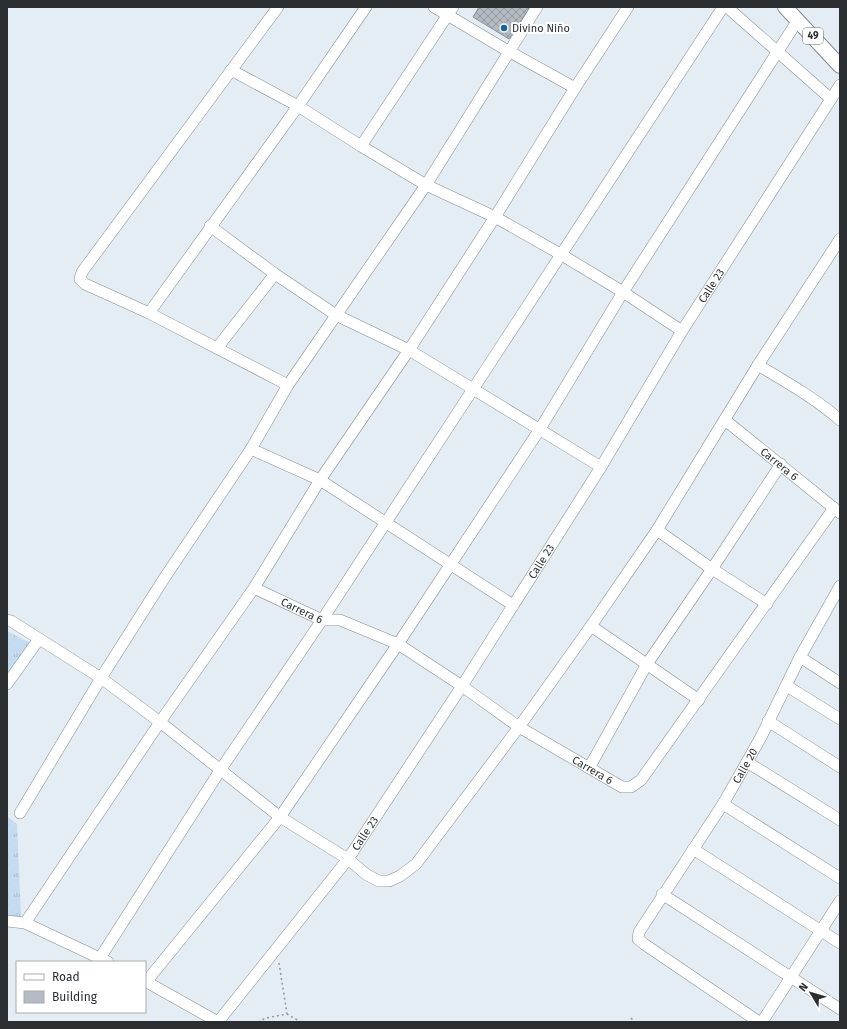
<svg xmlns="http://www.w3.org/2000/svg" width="847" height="1029" font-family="'Fira Sans',sans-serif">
  <defs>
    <pattern id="grass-tufts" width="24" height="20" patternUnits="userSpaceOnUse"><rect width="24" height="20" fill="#c4dbf0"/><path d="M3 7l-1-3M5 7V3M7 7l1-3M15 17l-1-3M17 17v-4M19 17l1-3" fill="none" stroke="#a9bcce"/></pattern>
    <pattern id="building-cross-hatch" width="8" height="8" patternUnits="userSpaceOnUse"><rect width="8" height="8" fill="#b4bbc2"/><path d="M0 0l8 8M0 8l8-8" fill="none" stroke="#93989e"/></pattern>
  </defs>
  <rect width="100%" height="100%" fill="#e5edf4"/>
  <path fill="url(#grass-tufts)" d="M7 631 32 644 7 677Z
    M7 816 17 824 21 917 7 915Z"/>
  <path fill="url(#building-cross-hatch)" stroke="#8a9198" d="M479 7H530L509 39 473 17Z"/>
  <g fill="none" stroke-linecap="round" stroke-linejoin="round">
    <g stroke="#848b92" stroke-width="12">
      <g id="minor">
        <path d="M278 7 82 272 80 279 85 284 149 313 288 385"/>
        <path d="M434 7 503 48 575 88"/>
        <path d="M727 7 831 99"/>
        <path d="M231 70 298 106 361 146 426 185 495 217 562 255 623 292 682 331"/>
        <path d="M361 146 453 7"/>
        <path d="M210 226 275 274 336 315 409 350 601 467"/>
        <path d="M149 313 298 106 366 7"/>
        <path d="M217 348 275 274"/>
        <path d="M758 365C786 382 815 398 840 420"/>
        <path id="s1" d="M725 420 840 513"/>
        <path d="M251 449 320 480 513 605"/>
        <path d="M657 530 712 569 767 604"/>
        <path id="s2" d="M254 588 322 620H340L398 644 462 686 519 727 622 787H631L641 780 834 508"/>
        <path d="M7 620 11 621 101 678 160 722 280 817 348 859 367 875 379 881H389L400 876 416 864 519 727 591 626 657 530 758 365 840 239"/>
        <path d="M591 626 699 700"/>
        <path d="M800 657 840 683"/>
        <path d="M7 684 39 639"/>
        <path d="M787 686 840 719"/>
        <path d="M768 721 840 767"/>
        <path d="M747 762 840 820"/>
        <path d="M589 768 647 664 712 569 781 464"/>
        <path d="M723 804 840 878"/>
        <path d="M20 813 101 678 165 577 251 449 288 385 426 185 537 7"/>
        <path d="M693 849 840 943"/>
        <path d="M662 894 840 1009"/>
        <path d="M7 921 25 923 108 962"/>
        <path d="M25 923 160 722 254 588 320 480 409 350 495 217 575 88 628 7"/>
        <path d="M100 958 221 769 322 620 723 7"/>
        <path id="s3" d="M145 981 218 1022 348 859 462 686 601 467 682 331 840 85"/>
        <path d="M146 982 280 817 398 644 540 429 623 292 798 20"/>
        <path id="s4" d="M759 1022 644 944 638 939 639 932 723 804 747 762 761 737 800 657 840 586"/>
        <path d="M762 1022 840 901"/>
      </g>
    </g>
    <g stroke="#848b92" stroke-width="16">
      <path id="major" d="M785 7 840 66"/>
    </g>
    <path stroke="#8f959a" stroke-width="1.5" stroke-dasharray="2 3" stroke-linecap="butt" d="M279 963 287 1014
      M631 1018 635 1022
      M258 1022 266 1018 287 1014 301 1022"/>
    <use href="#minor" stroke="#fff" stroke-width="11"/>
    <use href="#major" stroke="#fff" stroke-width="14"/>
  </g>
  <circle fill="#196397" stroke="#fff" stroke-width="1.5" cx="504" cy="28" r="4"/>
  <g text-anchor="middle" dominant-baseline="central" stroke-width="4" stroke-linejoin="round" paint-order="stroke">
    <rect fill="#fff" stroke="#6b6d6f" stroke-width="1" x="803" y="28" width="20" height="16" rx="3"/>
    <g font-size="10" font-weight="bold" fill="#2b2e31">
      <text x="813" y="36">49</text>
    </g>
    <g font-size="11" fill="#2b2e31" stroke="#fff" text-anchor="start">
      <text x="512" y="28">Divino Niño</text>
    </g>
    <g font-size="11" fill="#2b2e31" stroke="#fff">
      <text stroke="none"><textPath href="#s3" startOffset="971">Calle 23</textPath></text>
      <text stroke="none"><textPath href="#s1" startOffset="70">Carrera 6</textPath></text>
      <text stroke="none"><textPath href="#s3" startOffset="647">Calle 23</textPath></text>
      <text stroke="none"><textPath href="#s2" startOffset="53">Carrera 6</textPath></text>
      <text stroke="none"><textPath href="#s4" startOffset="351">Calle 20</textPath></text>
      <text stroke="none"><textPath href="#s2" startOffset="388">Carrera 6</textPath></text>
      <text stroke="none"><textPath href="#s3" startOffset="323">Calle 23</textPath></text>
    </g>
  </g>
  <rect width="847" height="1029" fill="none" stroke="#2b2e31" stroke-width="16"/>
  <rect x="16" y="961" width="130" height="52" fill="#ffffff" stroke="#aaabad"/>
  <rect x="24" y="974" width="20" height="6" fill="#ffffff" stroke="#aaabad"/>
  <text x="52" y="981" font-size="12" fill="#2b2e31">Road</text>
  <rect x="24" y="991" width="20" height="12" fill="#b4bbc2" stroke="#aaabad"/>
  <text x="52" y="1001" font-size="12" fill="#2b2e31">Building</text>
  <g transform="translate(811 993) rotate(308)" stroke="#ffffff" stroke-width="3" paint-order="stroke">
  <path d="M0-3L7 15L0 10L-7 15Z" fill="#2b2e31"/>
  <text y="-6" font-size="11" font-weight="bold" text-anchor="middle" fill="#2b2e31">N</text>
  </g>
</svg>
